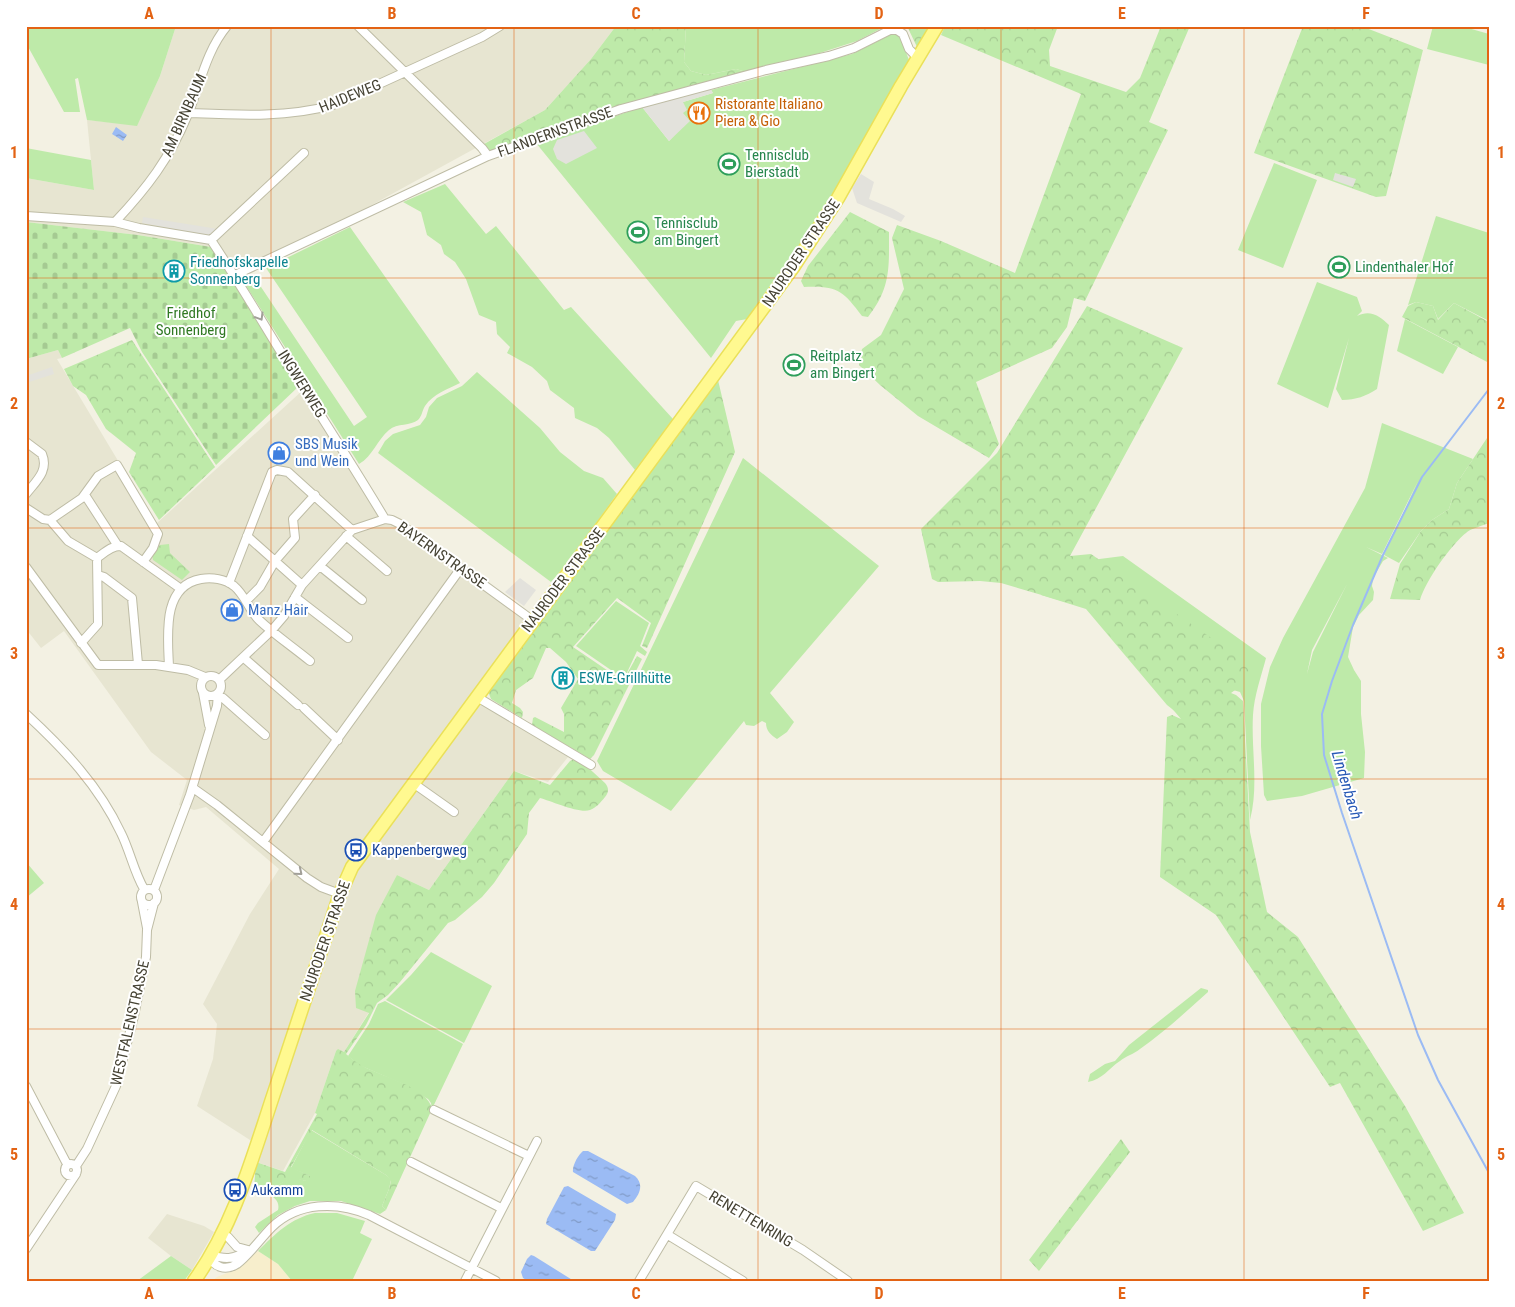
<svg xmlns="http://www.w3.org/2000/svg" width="1515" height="1307" font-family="'Roboto Condensed',sans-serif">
  <defs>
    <pattern id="forest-crowns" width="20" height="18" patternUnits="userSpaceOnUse" patternTransform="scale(1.25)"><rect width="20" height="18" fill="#beeaa9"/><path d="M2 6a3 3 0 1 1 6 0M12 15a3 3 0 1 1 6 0" fill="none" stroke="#a5ca92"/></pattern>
    <pattern id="cemetery-stones" width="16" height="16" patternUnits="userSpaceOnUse" patternTransform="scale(1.25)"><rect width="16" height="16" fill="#beeaa9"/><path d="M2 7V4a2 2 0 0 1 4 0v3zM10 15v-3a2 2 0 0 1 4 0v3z" fill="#a5ca92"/></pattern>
    <pattern id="water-ripples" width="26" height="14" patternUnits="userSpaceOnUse" patternTransform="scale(1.25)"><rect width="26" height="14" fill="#9bbbf4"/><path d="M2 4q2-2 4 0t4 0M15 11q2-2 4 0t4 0" fill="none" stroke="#809ac6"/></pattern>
  </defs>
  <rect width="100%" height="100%" fill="#f3f1e3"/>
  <path fill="#e7e5d1" d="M176 26H616L591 59 545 110 233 281 211 247 138 235 26 222V178L94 190 87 120 137 125 160 76Z
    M58 350 62 358 57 359 156 524 303 390 385 519 392 520 532 620 517 632 472 696 568 757 548 782 514 771 429 890 397 875 369 1012 344 1052 336 1051 315 1113 283 1171 256 1162 261 1145 250 1140 197 1106 213 1059 217 1024 203 1004 250 914 279 869 206 807 194 810 179 805 187 780 151 752 64 631 41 648 26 629V359Z
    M167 1214 204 1226 214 1232 192 1270 171 1256 148 1238Z"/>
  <path fill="#f7eecc" d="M258 1251 278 1264 292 1281H212L217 1277 237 1269Z"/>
  <path fill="#beeaa9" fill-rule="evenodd" d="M26 26H176L160 76 137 126 87 120 78 78 75 79 80 112H64L26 43Z
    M686 26H886L857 41 792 62 746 72 736 69 706 75 691 71 684 62Z
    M1433 26H1461L1489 34V65L1427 49Z
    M890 35H897L900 37 909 60 817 221 747 319 736 321 711 358 536 143 642 107 669 141 681 128 683 102 713 93 711 90 852 54Z
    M26 148 91 160 94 190 26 178Z
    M1274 163 1317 180 1283 268 1238 250Z
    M445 184 486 234 496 226 564 310 571 307 673 419 635 470 609 438 597 428 575 418 574 408 550 390 547 381 532 367 507 353 510 347 497 334 496 322 479 315 466 279 455 262 444 254 441 245 427 235 421 212 403 202Z
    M1436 216 1489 233V321L1454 303 1438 319 1433 306 1416 302 1408 305Z
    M350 227 460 383C448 389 433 394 425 406 422 411 422 416 418 420 411 426 397 423 389 430 377 440 373 456 359 464L243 281 253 275 354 426 367 417 266 268Z
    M1317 282 1357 297 1362 311 1357 316C1370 309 1380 316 1389 325L1377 389C1366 396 1356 400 1342 400L1336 389 1349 338 1328 408 1277 384Z
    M1405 319 1458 347 1443 374 1397 351Z
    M477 372 540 428 560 452 584 471 603 478 617 494 569 561 551 582 378 453 385 441 393 434 420 425 426 417 429 407 437 398 462 386Z
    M1382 423 1473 459 1457 483 1449 509 1432 520 1421 531 1399 563 1384 555 1418 481 1382 554 1366 547 1388 558 1383 561 1373 578 1372 586 1374 592 1373 600 1359 615 1353 627 1348 657 1354 670 1361 681V714L1365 752 1364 778 1302 796 1267 801 1264 795 1261 746V704L1270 667 1283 638 1365 488 1373 459ZM1347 584 1313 652 1307 674 1312 650Z
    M743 458 879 566 770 693 794 722 787 732 777 739C771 735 766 731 766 723L762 721 754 726 746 725 744 721 671 811 603 771 597 761Z
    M1123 556 1266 658C1261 677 1254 696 1253 715 1251 750 1259 786 1250 820L1244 701 1240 692 1233 690 1186 720 1167 705 1086 609 1041 595 1045 573 1060 564Z
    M616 601 649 623 640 646 647 652 645 656 637 651 624 679 576 646Z
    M26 862 44 883 26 898Z
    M431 952 492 986 464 1043 386 1000 411 975Z
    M1201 988 1208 990V992C1186 1012 1164 1032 1140 1049 1134 1054 1126 1056 1120 1061 1109 1068 1102 1080 1088 1082L1090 1074 1105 1064 1115 1061 1129 1045Z
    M385 1001 463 1044 432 1109 431 1103 428 1099 403 1084 359 1065 348 1056 369 1024 378 1004Z
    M311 1130 386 1175 391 1180 389 1189 382 1206 386 1210 380 1214 341 1201H310L295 1206 278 1215 259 1233 255 1227 258 1223 278 1210C280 1202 275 1198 268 1193 282 1183 288 1174 305 1181L310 1176 291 1168Z
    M315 1213H337L365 1221 360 1233 372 1239 352 1281H292L278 1264 258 1251C275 1234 291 1218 315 1213Z
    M171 1256 192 1270 184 1281H137Z"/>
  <path fill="url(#forest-crowns)" d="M616 26H686L684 62 691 71 706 75 736 69 746 72 490 152 484 144 545 110 591 59Z
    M907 26H930L917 47Z
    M945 26H1058L1049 50 1050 66 1126 92 1140 78 1161 26H1190L1149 122 1168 130 1085 301 1074 298 1067 327 1052 348 976 382 999 444 989 458 918 416 880 385 859 365 862 349 881 335 904 289 892 238 897 225 941 241 1015 273 1081 94 941 35Z
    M1303 26H1361L1423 50 1386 196 1376 197 1254 153Z
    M850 212 889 232C889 267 891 288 868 317L862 316C842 290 838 286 804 287L801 281 808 266Z
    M1416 302 1433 306 1438 320 1454 303 1489 322V363L1402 317 1408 306Z
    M1087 306 1183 348 1070 556 1091 554 1260 672 1231 693 1236 695 1243 701 1250 832 1267 912 1298 937 1405 1106 1464 1213 1423 1231 1340 1083 1330 1087 1216 915 1160 877 1167 717 1172 715 1181 719 1086 608 1001 583 980 581 938 582 932 579 921 529 997 453Z
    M132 340 215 467 159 520 129 472 136 453 106 429 86 395 73 386 64 369Z
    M718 380 735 452 647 648 642 646 651 623 617 598 573 647 623 681 637 656 642 659 594 755 590 759 532 725 533 718 535 717 564 732V714L561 708 578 679 566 662 550 648H546L533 678 516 690 512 703 520 708 523 712 522 718 491 699 488 691 531 629Z
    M1489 435V523C1482 526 1473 528 1467 532 1450 546 1426 580 1420 600L1390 599 1400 564 1421 531 1432 520 1449 509 1457 483Z
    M169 544 170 553 190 572 182 580 153 560 152 555 160 545Z
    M574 759 581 761 605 783C609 788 609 792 605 797 601 802 596 808 590 810 580 814 551 801 540 798L529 813 527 834 494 883 482 897 455 920 448 923 400 982 388 995 377 1003 366 1025 346 1054C350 1057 354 1061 359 1064 376 1075 429 1087 432 1109L386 1210 382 1206 389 1189 391 1181 386 1175 312 1130 291 1167 310 1176V1179L305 1181C287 1174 279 1186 263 1195L258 1194 254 1188 256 1162 285 1172 317 1114 315 1113 336 1051 338 1049 344 1052 369 1013 356 1008 355 991 376 915 397 875 429 890 514 771 550 785 570 761Z
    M1121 1139 1130 1152 1039 1271 1029 1260Z"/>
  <path fill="url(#cemetery-stones)" d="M26 222 138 235 211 247 298 387 216 465 142 352 130 328 62 358 58 350 26 359Z"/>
  <path fill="#e3e2dc" d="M710 88 713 93 683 102 687 110 683 113 690 121 669 141 642 107Z
    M584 131 597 148 566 164 557 159 553 149 557 140Z
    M1335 173 1356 179 1353 187 1333 180Z
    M861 174 874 182 869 199 893 209 905 216 901 222 857 203 852 188Z
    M143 217 218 229 213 236 142 223Z
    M52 367 54 374 26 383V376Z
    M520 578 536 590 524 606 505 592Z"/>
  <path fill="url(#water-ripples)" d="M116 127 127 135 123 141 112 134Z
    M583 1151H588L635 1176C644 1184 640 1194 633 1202L627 1204 573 1172C572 1166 578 1155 583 1151Z
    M568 1186 616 1214 615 1220 595 1251H591L546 1224 547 1219 564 1187Z
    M531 1255 534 1256 574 1281H528L523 1278 521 1272 527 1259Z"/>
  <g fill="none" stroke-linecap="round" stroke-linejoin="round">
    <path stroke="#9bbbf4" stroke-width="2" d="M1489 389 1422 477 1383 555 1353 625 1332 681 1322 714 1324 755 1342 813 1418 1035 1438 1080 1489 1173"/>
    <g stroke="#bebca5" stroke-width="10">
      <path id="minor" d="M358 26 482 148 488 156
        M188 113C237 115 286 118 333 105L482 37 500 26
        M26 216 115 222 139 228 211 240C243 288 271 337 302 386 330 430 358 474 385 519
        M115 222C147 188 170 158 188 114 200 85 206 51 227 26
        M211 240 304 153
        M235 275 488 156 621 109 766 70 829 56 854 48 890 30H897L903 34 909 49 918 58
        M26 442 42 454C49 471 36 481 26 494
        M85 495 118 546
        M26 508 43 519 50 520 82 498 98 476 117 465 158 534 153 548 143 562
        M50 520 68 541 97 558
        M247 536 302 585
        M346 536 387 571
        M320 566 362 600
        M26 567 98 665H156L188 670 205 677
        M98 575 104 577 132 598 138 664
        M229 583 272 472 277 470 288 472 352 530
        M295 597 348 638
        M246 601 260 587 275 561 295 538 293 519 315 495
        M81 643 98 624 97 558C104 553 112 545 121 546L181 589
        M244 658 298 705
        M169 667C168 637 161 586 201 579 212 577 225 579 234 586 245 595 249 610 259 620 275 635 293 647 310 661
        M201 686a10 10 0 1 1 20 0a10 10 0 1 1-20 0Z
        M219 680 272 630 284 616 302 585 352 530 385 519 392 520 400 524 532 620
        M203 693 209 725
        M218 697 223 698 265 735
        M477 697 591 765
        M304 708 338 740
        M26 714C64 749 99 786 121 833 130 851 134 872 144 889
        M413 783 454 812
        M193 788 217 805 307 878 321 887 340 894
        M263 842 461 568
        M141 897a8 8 0 1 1 16 0a8 8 0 1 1-16 0Z
        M154 890 190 795 217 706 218 693
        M142 902 147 928
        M26 1086 67 1164
        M434 1110 529 1156
        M411 1162 501 1208
        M65 1170a6 6 0 1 1 12 0a6 6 0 1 1-12 0Z
        M76 1166 87 1149 116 1086 134 1016 146 957 147 930 154 903
        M668 1235 743 1281
        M228 1237 237 1247 248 1250
        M26 1249 76 1174
        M210 1255C213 1268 226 1271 237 1264 250 1254 260 1239 272 1227 298 1202 337 1201 369 1215L496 1281
        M210 1255C224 1259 234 1260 246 1251
        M465 1281 537 1141
        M639 1281 696 1186 803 1250 848 1281"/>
    </g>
    <g stroke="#eae059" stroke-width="15">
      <path id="primary" d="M194 1281C233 1227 252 1159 273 1096 295 1028 318 961 340 894L352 867 794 266 838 198 901 86 937 26"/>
    </g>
    <use href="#minor" stroke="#fff" stroke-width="8"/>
    <use href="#primary" stroke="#fff990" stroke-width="12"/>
  </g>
  <defs><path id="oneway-chevron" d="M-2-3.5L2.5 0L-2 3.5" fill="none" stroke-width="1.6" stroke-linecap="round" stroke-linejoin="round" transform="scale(1.25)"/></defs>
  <g stroke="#a2a099">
    <use href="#oneway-chevron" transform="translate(260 317) rotate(59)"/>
    <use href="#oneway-chevron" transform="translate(299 872) rotate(39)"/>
  </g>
  <path fill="none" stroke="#e36314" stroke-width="1" stroke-opacity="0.55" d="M271 26V1281M514 26V1281M758 26V1281M1001 26V1281M1244 26V1281M26 278H1489M26 528H1489M26 779H1489M26 1029H1489"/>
  <defs>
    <g id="restaurant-ring" transform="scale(1.125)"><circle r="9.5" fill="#fff" stroke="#e8710a" stroke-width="1.5"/><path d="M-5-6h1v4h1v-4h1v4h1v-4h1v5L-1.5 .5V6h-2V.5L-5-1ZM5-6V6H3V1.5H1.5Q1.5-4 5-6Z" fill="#e8710a"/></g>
    <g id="stadium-ring" transform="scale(1.125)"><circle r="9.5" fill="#fff" stroke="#2e9e5b" stroke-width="1.5"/><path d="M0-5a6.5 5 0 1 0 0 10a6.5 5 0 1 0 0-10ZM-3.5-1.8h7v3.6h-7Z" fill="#2e9e5b"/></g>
    <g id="building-ring" transform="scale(1.125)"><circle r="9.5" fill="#fff" stroke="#0f9aa8" stroke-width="1.5"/><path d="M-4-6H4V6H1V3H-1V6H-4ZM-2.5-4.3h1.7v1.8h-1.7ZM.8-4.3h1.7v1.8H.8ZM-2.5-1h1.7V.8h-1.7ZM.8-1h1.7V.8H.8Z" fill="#0f9aa8"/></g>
    <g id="shop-ring" transform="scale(1.125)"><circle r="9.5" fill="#fff" stroke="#3f7fe0" stroke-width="1.5"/><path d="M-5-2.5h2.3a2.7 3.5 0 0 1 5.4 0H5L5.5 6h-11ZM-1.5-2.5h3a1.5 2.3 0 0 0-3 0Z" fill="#3f7fe0"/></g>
    <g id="bus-ring" transform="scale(1.125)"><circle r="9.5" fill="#fff" stroke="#1a4fb4" stroke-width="1.5"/><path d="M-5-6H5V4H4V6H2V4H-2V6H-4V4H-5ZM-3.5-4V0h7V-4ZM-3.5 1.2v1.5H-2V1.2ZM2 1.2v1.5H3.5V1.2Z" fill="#1a4fb4"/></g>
  </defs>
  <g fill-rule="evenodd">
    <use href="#restaurant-ring" x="699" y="113"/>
    <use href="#stadium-ring" x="729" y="164"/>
    <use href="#stadium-ring" x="638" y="232"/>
    <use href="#stadium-ring" x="1339" y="267"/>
    <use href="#building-ring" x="174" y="271"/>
    <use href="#stadium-ring" x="794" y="365"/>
    <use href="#shop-ring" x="279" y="453"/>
    <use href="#shop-ring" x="232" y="610"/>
    <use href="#building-ring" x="563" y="678"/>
    <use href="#bus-ring" x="356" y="850"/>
    <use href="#bus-ring" x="235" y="1190"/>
  </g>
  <g text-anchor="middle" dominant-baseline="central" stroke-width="4" stroke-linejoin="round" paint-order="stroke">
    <g font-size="15" fill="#454233" stroke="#fff">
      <text transform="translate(350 96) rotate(-22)">HAIDEWEG</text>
      <text transform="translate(184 115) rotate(-66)">AM BIRNBAUM</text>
      <text transform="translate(555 132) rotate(-20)">FLANDERNSTRASSE</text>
      <text transform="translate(801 253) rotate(-56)">NAURODER STRASSE</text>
      <text transform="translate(302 384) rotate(58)">INGWERWEG</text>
      <text transform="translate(442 555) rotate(35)">BAYERNSTRASSE</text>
      <text transform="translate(563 580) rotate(-53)">NAURODER STRASSE</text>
      <text transform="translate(325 941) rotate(-71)">NAURODER STRASSE</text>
      <text transform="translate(130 1023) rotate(-77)">WESTFALENSTRASSE</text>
      <text transform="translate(751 1219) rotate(31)">RENETTENRING</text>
    </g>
    <g font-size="15" fill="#c56008" stroke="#fff" text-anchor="start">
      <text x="715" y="104">Ristorante Italiano<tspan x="715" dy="17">Piera &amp; Gio</tspan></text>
    </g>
    <g font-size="15" fill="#27864d" stroke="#fff" text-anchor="start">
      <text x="745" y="155">Tennisclub<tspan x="745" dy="17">Bierstadt</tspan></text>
      <text x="654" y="223">Tennisclub<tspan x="654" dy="17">am Bingert</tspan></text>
      <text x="1355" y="267">Lindenthaler Hof</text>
      <text x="810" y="356">Reitplatz<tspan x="810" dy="17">am Bingert</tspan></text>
    </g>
    <g font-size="15" fill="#0d838f" stroke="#fff" text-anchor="start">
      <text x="190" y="262">Friedhofskapelle<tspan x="190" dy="17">Sonnenberg</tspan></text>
      <text x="579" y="678">ESWE-Grillhütte</text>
    </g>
    <g font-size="15" fill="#307923" stroke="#fff">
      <text x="191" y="313">Friedhof<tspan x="191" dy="17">Sonnenberg</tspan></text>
    </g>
    <g font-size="15" fill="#366cbe" stroke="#fff" text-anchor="start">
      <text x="295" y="444">SBS Musik<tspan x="295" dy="17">und Wein</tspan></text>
      <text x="248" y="610">Manz Hair</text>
    </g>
    <g font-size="15" fill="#164399" stroke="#fff" text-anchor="start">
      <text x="372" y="850">Kappenbergweg</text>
      <text x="251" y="1190">Aukamm</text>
    </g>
    <g font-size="16" font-style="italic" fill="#2759b6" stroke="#fff">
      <text transform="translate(1347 785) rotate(73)">Lindenbach</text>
    </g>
  </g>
  <rect width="1515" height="1307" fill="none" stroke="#ffffff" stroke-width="55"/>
  <rect x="28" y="28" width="1460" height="1252" fill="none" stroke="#e36314" stroke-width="2"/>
  <g font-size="16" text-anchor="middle" font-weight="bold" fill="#e36314">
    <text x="149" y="19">A</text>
    <text x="392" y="19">B</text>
    <text x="636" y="19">C</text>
    <text x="879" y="19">D</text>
    <text x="1122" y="19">E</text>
    <text x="1366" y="19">F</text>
    <text x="14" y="158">1</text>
    <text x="1501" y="158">1</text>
    <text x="14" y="409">2</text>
    <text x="1501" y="409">2</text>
    <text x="14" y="659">3</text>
    <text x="1501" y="659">3</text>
    <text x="14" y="910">4</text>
    <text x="1501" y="910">4</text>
    <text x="14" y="1160">5</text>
    <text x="1501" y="1160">5</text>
    <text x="149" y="1299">A</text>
    <text x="392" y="1299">B</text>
    <text x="636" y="1299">C</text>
    <text x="879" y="1299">D</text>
    <text x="1122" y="1299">E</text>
    <text x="1366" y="1299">F</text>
  </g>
</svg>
